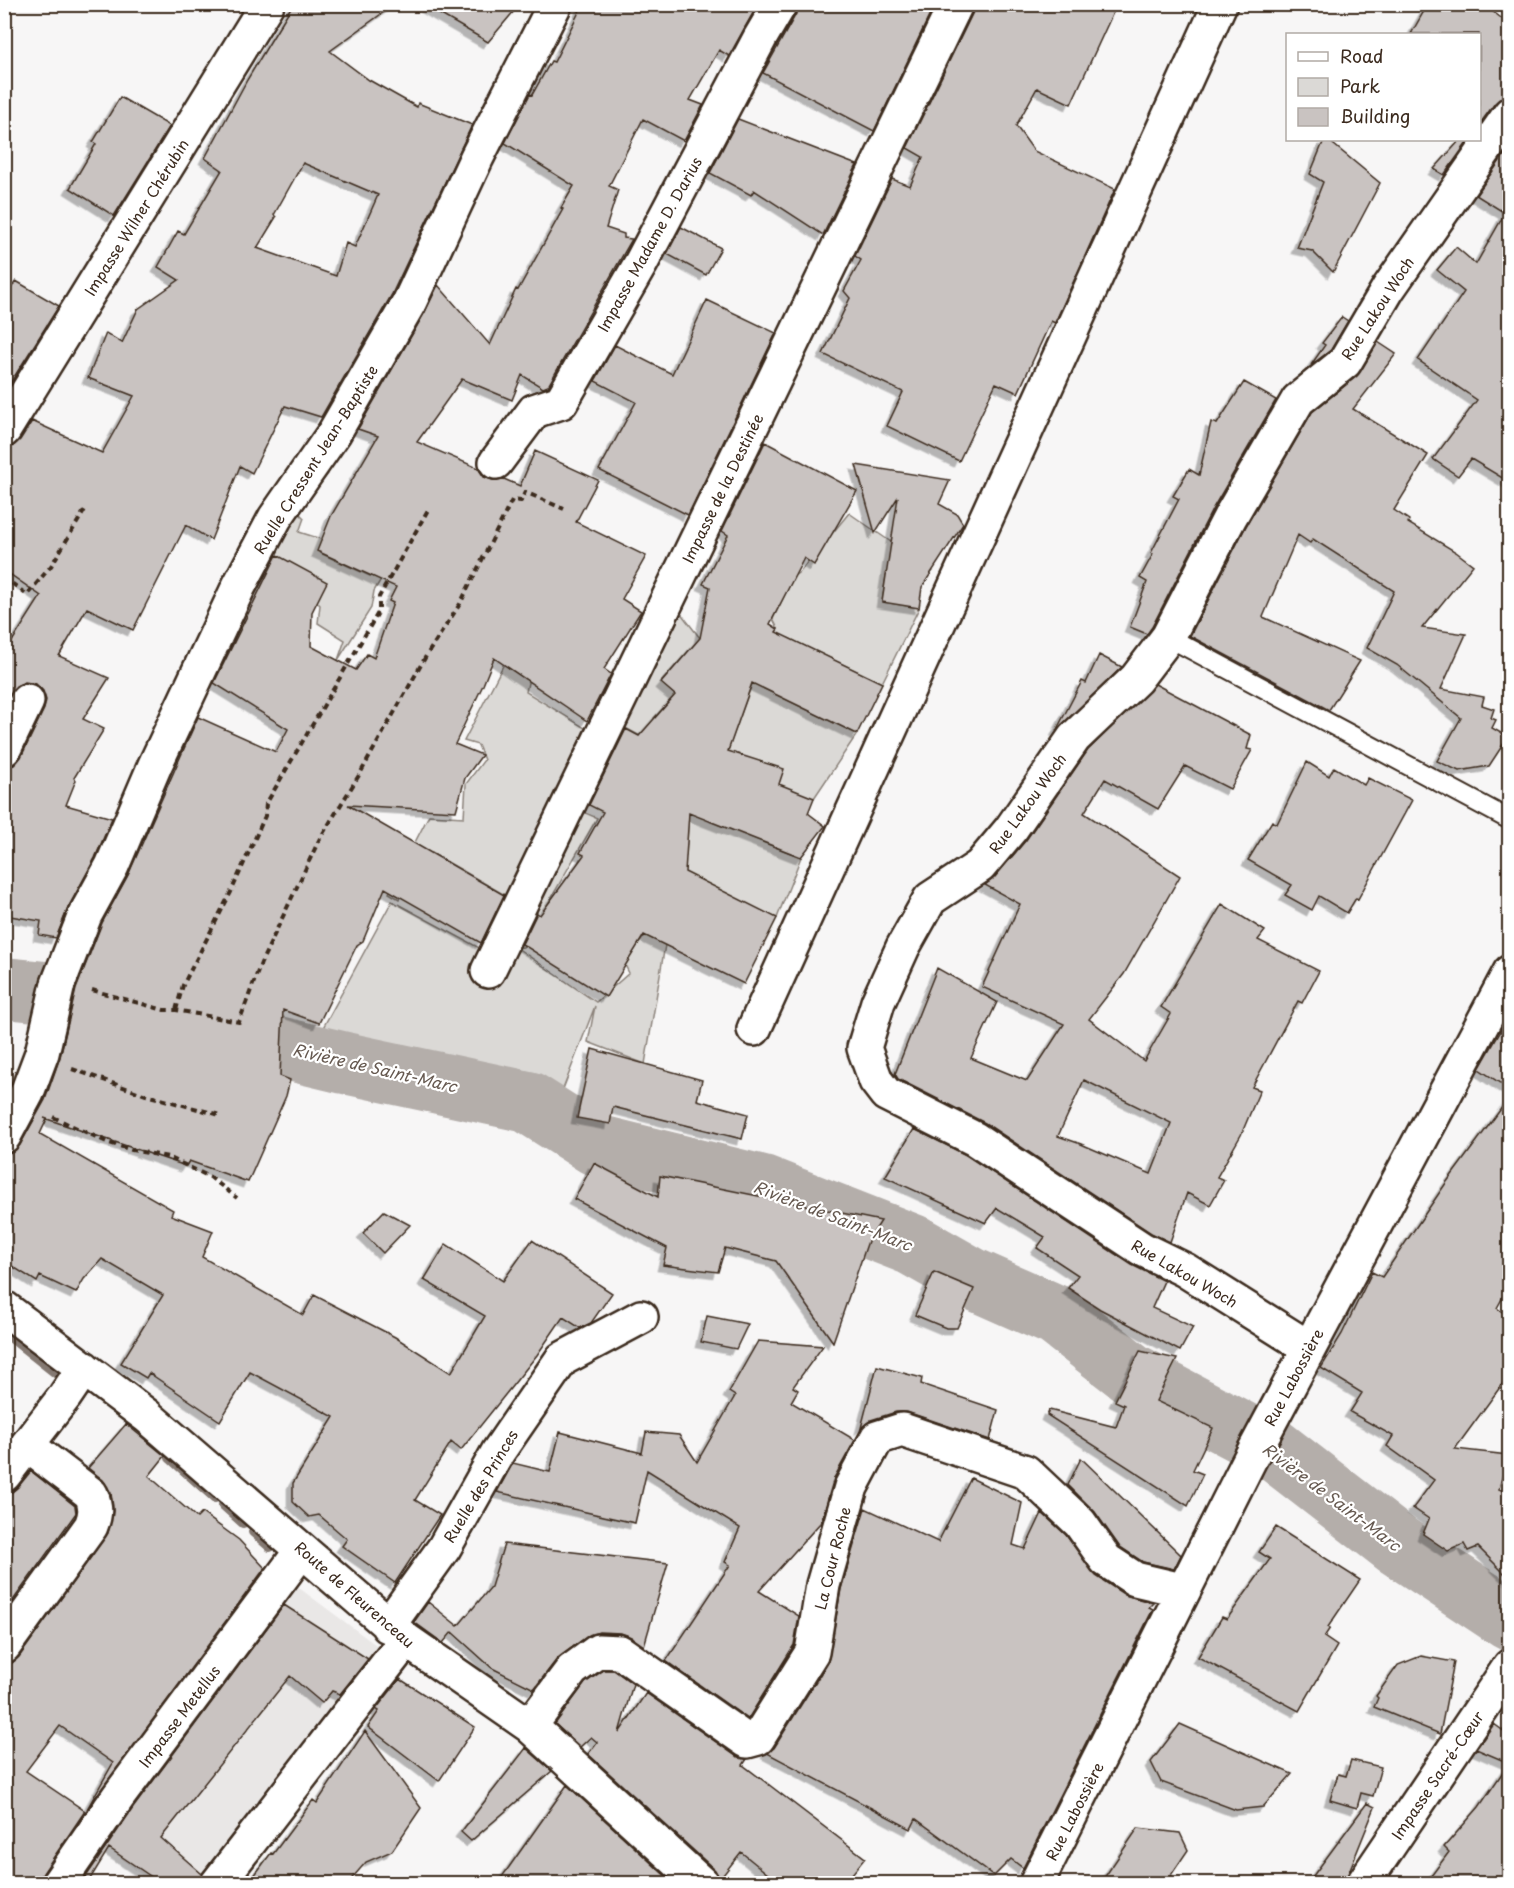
<svg xmlns="http://www.w3.org/2000/svg" width="1514" height="1888" font-family="'Playpen Sans',sans-serif">
  <defs>
    <filter id="shadow"><feDropShadow dx="-5.5" dy="5.5" stdDeviation="0" flood-color="#0004"/></filter>
  </defs>
  <rect width="100%" height="100%" fill="#f7f6f6"/>
  <filter id="ink" filterUnits="userSpaceOnUse"><feTurbulence type="fractalNoise" baseFrequency=".0167" numOctaves="2"/><feDisplacementMap in="SourceGraphic" scale="12" xChannelSelector="R" yChannelSelector="G"/><feConvolveMatrix kernelMatrix="1 2 1 2 8 2 1 2 1" color-interpolation-filters="sRGB"/></filter>
  <g filter="url(#ink)">
    <path fill="#e9e7e6" d="M291 1582 380 1648 198 1883H151L99 1840Z"/>
    <path fill="#dbd9d6" stroke="#8b827a" stroke-width="1.5" d="M321 465 328 474 298 512 304 518 299 532 321 539 327 543 322 554 370 576 422 510 374 591 371 608 338 660 345 640 318 623 320 605 261 545Z
      M849 513 933 571 923 581 886 575 882 602 919 608 882 683 788 638 764 689 857 734 814 798 711 822 801 857 777 918 695 884 665 945 645 1064 588 1042 595 1006 555 1110 531 1095 313 1046 392 901 483 950 574 808 597 818 523 947 517 948 596 1002 629 973 624 963 647 933 570 880 580 859 657 898 671 866 596 824 604 813 686 856 688 826 676 814 683 759 618 724 673 603 700 638 661 682 675 695 654 718 717 780 752 684 754 671 778 629 773 619 794 576 801 571 818 547 831 535Z
      M553 569 526 692 585 728 510 898 432 853 399 899 389 893 429 815 464 817 466 784 484 760 478 745 464 741Z"/>
    <g fill="none" stroke-linecap="round" stroke-linejoin="round">
      <path stroke="#847972" stroke-width="10" d="M5 1333 62 1378
        M170 1458 215 1498
        M223 1505 243 1523
        M253 1532 270 1547"/>
      <path stroke="#b4aeaa" stroke-width="62" d="M4 988 46 992 345 1063 528 1102 596 1145 763 1186 913 1245 971 1278 1057 1316 1132 1374 1272 1448 1397 1545 1510 1620"/>
    </g>
    <path fill="#c9c3c1" stroke="#3b2a1e" stroke-width="1.5" fill-rule="evenodd" filter="url(#shadow)" d="M293 4H395L330 51 369 80 417 107 418 103 472 125 392 294 321 417 285 406 252 473 240 466 211 540 186 525 133 630 87 608 59 656 109 678 83 719 104 729 74 778 76 780 66 805 112 818 95 858 68 908 56 938 39 935 41 921 4 915V768L14 765 21 757 44 709 46 700 43 691 36 684 25 682 16 686 4 705V654L41 596 4 570V449L13 446 20 440 32 421 102 453 134 396 88 378 106 333 122 343 138 309 179 280 158 267 178 231 184 234 222 170 205 158 247 80ZM303 163 378 195 355 247 346 243 336 276 257 248 276 217 274 215Z
      M422 4H520L488 42Z
      M583 4H758L729 56 719 50 690 100 703 105 684 141 643 119 609 186 618 190 606 228 624 234V238L632 239 548 386 543 388 522 375 512 400 462 379 417 442 478 468 484 477 493 480 504 479 520 486 535 451 598 480 576 522 646 556 622 599 641 611 604 669 611 674 587 721 494 658 483 685 455 744 482 755 465 778 456 811 348 805 504 895 481 943 385 888 363 941 357 945 319 1023 283 1010 280 1076 290 1080 286 1096 248 1182 189 1161 186 1166 44 1118 47 1119 40 1134 173 1210 171 1215 213 1231 202 1257 303 1315 314 1295 395 1337 451 1373 485 1316 424 1280 446 1244 503 1281 532 1240 612 1293 591 1323 580 1328 563 1317 537 1355 461 1450 451 1442 415 1500 440 1515 395 1583 342 1546 347 1539 319 1515 309 1517 293 1502V1483L334 1417 250 1372 220 1421 149 1373 146 1378 121 1363 163 1295 102 1259 84 1279 76 1293 40 1276 37 1282 4 1261V1155L13 1152 20 1145 45 1100 60 1057 76 989 102 923 129 873 198 717 276 752 288 729 214 683 277 555 327 582 312 612 311 646 356 670 367 654 374 658 393 603 389 601 396 587 317 551 331 516 378 436 358 429 425 312 438 285 490 345 516 289 518 290 563 209 561 208 574 186 505 143 530 94 532 95 551 61 554 62Z
      M799 4H935L874 131 763 73 796 14Z
      M974 4H1117L1071 104 1037 88 1016 126 1034 151 1115 189 1055 323 1051 321 1018 393 996 383 959 461 887 426 903 392 823 354 850 298 844 291 861 260 855 256 892 179 910 186 923 157 907 148 973 12Z
      M1428 4H1483L1509 24V96L1502 97 1495 103 1479 125V34H1411Z
      M120 97 170 126 114 216 70 188 96 144 93 142Z
      M738 119 857 165 823 235 754 190 751 195 710 173Z
      M1324 140H1328L1380 183 1333 272 1312 251 1297 248 1323 182 1310 174Z
      M1460 140H1469L1444 175 1434 169Z
      M1509 148V482L1471 459 1458 476 1433 459 1477 400 1418 360 1464 292 1437 270 1456 247 1476 264 1505 213 1476 195Z
      M681 227 721 248 706 275 667 254Z
      M16 281 59 306 4 393V298Z
      M707 300 776 333 688 515 599 470 636 402 595 381 615 345 672 374Z
      M1342 317 1348 321 1331 350 1311 365 1325 345 1322 343Z
      M1378 342 1396 354 1353 409 1428 455 1394 510 1409 520 1408 523 1456 552 1473 565 1422 628 1466 634 1441 689 1484 697 1482 705 1494 709 1491 718 1496 720 1492 728 1508 737 1489 766 1459 771 1437 761 1461 718 1397 665 1367 648 1394 591 1313 539 1310 543 1298 535 1263 617 1360 661 1329 710 1190 636 1246 526 1312 412 1357 376Z
      M1244 382 1276 400 1213 508 1152 627 1147 634 1130 627 1147 582 1140 578 1153 554 1151 553 1179 499 1173 496 1189 469 1199 475 1211 422 1217 424Z
      M765 442 857 491 814 565 804 558 770 624 778 629 776 632 882 683 857 734 752 683 728 751 784 769 779 784 814 798 808 813 825 826 801 857 689 813 685 872 777 918 744 984 644 935 606 997 522 944 537 913 540 915 584 855 580 853 603 812 589 805 626 729 639 736 675 695 661 683 700 638 710 587 703 584 728 535 722 531Z
      M856 465 950 480 939 504 957 514 963 524 922 587 919 608 882 602 898 497 875 533Z
      M1099 655 1122 667 1056 731 1082 681 1086 683Z
      M1155 684 1251 735 1247 749 1252 750 1230 789 1185 766 1158 809 1105 779 1084 813 1180 876 1124 974 1089 1019 1144 1061 1171 1014 1161 1007 1222 904 1265 931 1258 940 1319 971 1302 1003 1298 1001 1252 1087 1260 1090 1241 1135 1217 1177 1224 1180 1210 1205 1187 1193 1170 1242 1151 1233 985 1123 898 1079 895 1074 937 968 997 1002 971 1058 1027 1081 1064 1024 982 987 1020 904 985 885 994 878 1026 840 1088 750ZM1084 1080 1171 1123 1151 1174 1081 1144 1058 1136Z
      M1307 762 1329 776 1334 767 1364 785 1368 778 1412 800 1358 899 1356 898 1347 913 1319 896 1312 910 1285 895 1292 885 1248 860 1272 821 1277 824Z
      M1509 1017V1089L1479 1069Z
      M592 1049 702 1080 697 1100 748 1114 742 1139 613 1107 610 1124 577 1118Z
      M1509 1098V1286L1497 1308 1509 1317V1375L1455 1449 1508 1455 1499 1489 1509 1493V1578L1478 1547 1468 1551 1464 1544 1448 1551 1423 1534 1429 1519 1413 1508 1434 1480 1387 1446 1393 1436 1350 1412 1362 1393 1321 1368 1342 1334 1372 1272 1382 1277 1446 1183Z
      M914 1129 966 1155 1132 1265 1164 1281 1152 1308 1193 1327 1180 1351 1100 1309 1068 1288 1078 1275 1037 1248 1045 1237 997 1208 986 1223 885 1177Z
      M594 1163 658 1197 660 1176 881 1221 868 1241 833 1342 776 1261 725 1248 718 1272 663 1265 667 1248 574 1199Z
      M384 1211 410 1225 383 1253 363 1233Z
      M934 1272 974 1289 957 1328H946L915 1315Z
      M707 1316 748 1324 736 1349 701 1342Z
      M758 1341 823 1346 793 1387 798 1390 791 1402 855 1440 834 1478 821 1522 759 1591 799 1616 794 1645 748 1719 666 1661 730 1565 725 1562 740 1528 647 1470 635 1523 497 1492 513 1463 550 1472 560 1432 642 1453 646 1432 679 1435 697 1462 735 1396 729 1392Z
      M1140 1351 1177 1359 1156 1401 1213 1428 1193 1470 1203 1474 1188 1506 1047 1415 1049 1410 1116 1427 1124 1405 1115 1401Z
      M877 1366 922 1378 921 1384 998 1410 990 1440 907 1412H896L871 1420 861 1428Z
      M126 1424 165 1456 149 1476 197 1518 202 1513 239 1540 265 1568 87 1809 113 1763 60 1726 26 1771 85 1811 43 1873 39 1884H4V1664L12 1663 19 1657 108 1533 113 1511 111 1493 103 1480 88 1468Z
      M1081 1458 1181 1555 1174 1569 1143 1562 1119 1546 1095 1512 1068 1485Z
      M31 1471 75 1506 76 1513 4 1613V1493L12 1492 18 1487Z
      M971 1478 1022 1503 1013 1545 1025 1549 1042 1513 1066 1535 1096 1576 1125 1595 1153 1603 1149 1607 1153 1609 1023 1868 1011 1859 994 1876 916 1819 911 1829 767 1753 774 1748 828 1662 841 1589 865 1508 938 1542Z
      M1276 1527 1360 1580 1328 1627 1330 1628 1324 1637 1337 1646 1299 1711 1198 1657 1222 1617 1227 1619 1270 1559 1259 1552Z
      M504 1544 668 1563 644 1646 631 1637 621 1633 599 1632 588 1636 557 1659 534 1689 492 1668 452 1632 443 1643 414 1622 428 1602 458 1626 491 1587Z
      M284 1605 368 1659 340 1694 332 1691 322 1703 290 1676 161 1838 202 1874 199 1884H162L109 1848 87 1884H81L133 1808Z
      M1421 1656 1454 1662 1440 1734 1374 1707 1378 1698 1376 1696 1398 1665Z
      M604 1670H614L633 1684 619 1733 646 1693 736 1756 747 1759 743 1765 865 1858 844 1884H780L741 1852 720 1879 715 1870 588 1754 597 1742 591 1737 580 1747 555 1724 585 1683Z
      M400 1679 475 1727 439 1781 368 1727 379 1711 376 1709Z
      M1180 1724 1292 1774 1263 1807 1236 1810 1161 1782 1151 1762Z
      M1494 1724 1509 1735V1763L1476 1749Z
      M365 1731 421 1808 392 1851 366 1862 347 1884H248L271 1853 273 1854 313 1800 317 1803Z
      M526 1748 552 1771 471 1841 461 1832Z
      M1351 1760 1381 1767 1373 1796 1361 1793 1357 1808 1330 1800 1338 1774 1346 1776Z
      M1509 1763V1884H1425L1449 1852 1444 1847 1479 1807Z
      M567 1785 674 1884H497Z
      M1367 1803 1375 1807 1344 1884H1307Z
      M1138 1828 1180 1833 1188 1850 1165 1884H1100Z"/>
    <g fill="none" stroke-linecap="round" stroke-linejoin="round">
      <g stroke="#3b2a1e" stroke-width="22">
        <path id="service" d="M1168 637 1510 820"/>
      </g>
      <g stroke="#3b2a1e" stroke-width="38">
        <path id="minor" d="M4 430 267 4
          M496 462 534 411 561 402 641 263 760 38 780 4
          M4 749 27 701
          M488 971 956 4
          M754 1029 1220 4
          M4 1136 27 1093 42 1053 58 984 85 915 112 866 155 765 239 586 275 518 334 433 409 303 477 157 555 4
          M4 1308 147 1416 406 1640 530 1726 702 1884
          M1309 1348 1185 1270 1142 1249 975 1139 886 1094 876 1081 864 1048 878 1002 903 947 930 899 980 866 1011 829 1074 738 1136 679 1168 637 1230 517 1298 400 1345 362 1388 289 1510 114
          M4 1475 65 1396 84 1368
          M388 1626 444 1548 498 1452 562 1359 641 1317
          M4 1646 91 1526C96 1514 96 1506 91 1494L27 1445
          M530 1726 572 1670 598 1651 620 1652 747 1741 758 1738 812 1652 823 1585 851 1487 877 1438 902 1430 1026 1472 1080 1523 1106 1560 1135 1579 1182 1590
          M58 1884 118 1797 302 1550
          M217 1884 406 1640
          M1036 1884 1250 1459 1510 972
          M1363 1884 1510 1666"/>
      </g>
      <path stroke="#3b2a1e" stroke-width="4" stroke-dasharray="6 4.5" stroke-linecap="butt" d="M4 577 27 595 51 566 86 508
        M92 990 164 1010H176L239 1022 261 963 319 840 361 772 426 656 460 604 512 500 521 501 525 492 564 509
        M176 1010 183 985 231 892 265 816 266 804 379 611V597L429 508
        M72 1069 146 1095 220 1115
        M53 1117 109 1143 132 1150 168 1157 210 1177 237 1198"/>
      <use href="#service" stroke="#fff" stroke-width="18"/>
      <use href="#minor" stroke="#fff" stroke-width="33"/>
    </g>
  </g>
  <g text-anchor="middle" dominant-baseline="central" stroke-width="4.5" stroke-linejoin="round" paint-order="stroke">
    <g font-size="15" fill="#3b2a1e" stroke="#fff">
      <text transform="translate(136 217) rotate(-58)">Impasse Wilner Chérubin</text>
      <text transform="translate(649 244) rotate(-61)">Impasse Madame D. Darius</text>
      <text transform="translate(1377 308) rotate(-57)">Rue Lakou Woch</text>
      <text transform="translate(315 459) rotate(-58)">Ruelle Cressent Jean-Baptiste</text>
      <text transform="translate(722 488) rotate(-64)">Impasse de la Destinée</text>
      <text transform="translate(1027 803) rotate(-54)">Rue Lakou Woch</text>
      <text transform="translate(1185 1273) rotate(30)">Rue Lakou Woch</text>
      <text transform="translate(1293 1377) rotate(-62)">Rue Labossière</text>
      <text transform="translate(480 1486) rotate(-59)">Ruelle des Princes</text>
      <text transform="translate(832 1558) rotate(-76)">La Cour Roche</text>
      <text transform="translate(355 1594) rotate(41)">Route de Fleurenceau</text>
      <text transform="translate(179 1716) rotate(-53)">Impasse Metellus</text>
      <text transform="translate(1437 1775) rotate(-56)">Impasse Sacré-Cœur</text>
      <text transform="translate(1074 1811) rotate(-63)">Rue Labossière</text>
    </g>
    <g font-size="16" font-style="italic" fill="#65584f" stroke="#fff">
      <text transform="translate(375 1067) rotate(13)">Rivière de Saint-Marc</text>
      <text transform="translate(833 1215) rotate(21)">Rivière de Saint-Marc</text>
      <text transform="translate(1332 1496) rotate(37)">Rivière de Saint-Marc</text>
    </g>
  </g>
  <rect width="1514" height="1888" fill="none" stroke="#fff" stroke-width="24"/>
  <rect x="12" y="12" width="1490" height="1864" fill="none" stroke="#3b2a1e" stroke-width="2" filter="url(#ink)"/>
  <rect x="1286" y="33" width="195" height="108" fill="#ffffff" stroke="#b1aaa5" stroke-width="1.5"/>
  <rect x="1298" y="52" width="30" height="9" fill="#ffffff" stroke="#b1aaa5" stroke-width="1.5"/>
  <text x="1340" y="63" font-size="18" fill="#3b2a1e">Road</text>
  <rect x="1298" y="78" width="30" height="18" fill="#dbd9d6" stroke="#b1aaa5" stroke-width="1.5"/>
  <text x="1340" y="93" font-size="18" fill="#3b2a1e">Park</text>
  <rect x="1298" y="108" width="30" height="18" fill="#c9c3c1" stroke="#b1aaa5" stroke-width="1.5"/>
  <text x="1340" y="123" font-size="18" fill="#3b2a1e">Building</text>
</svg>
